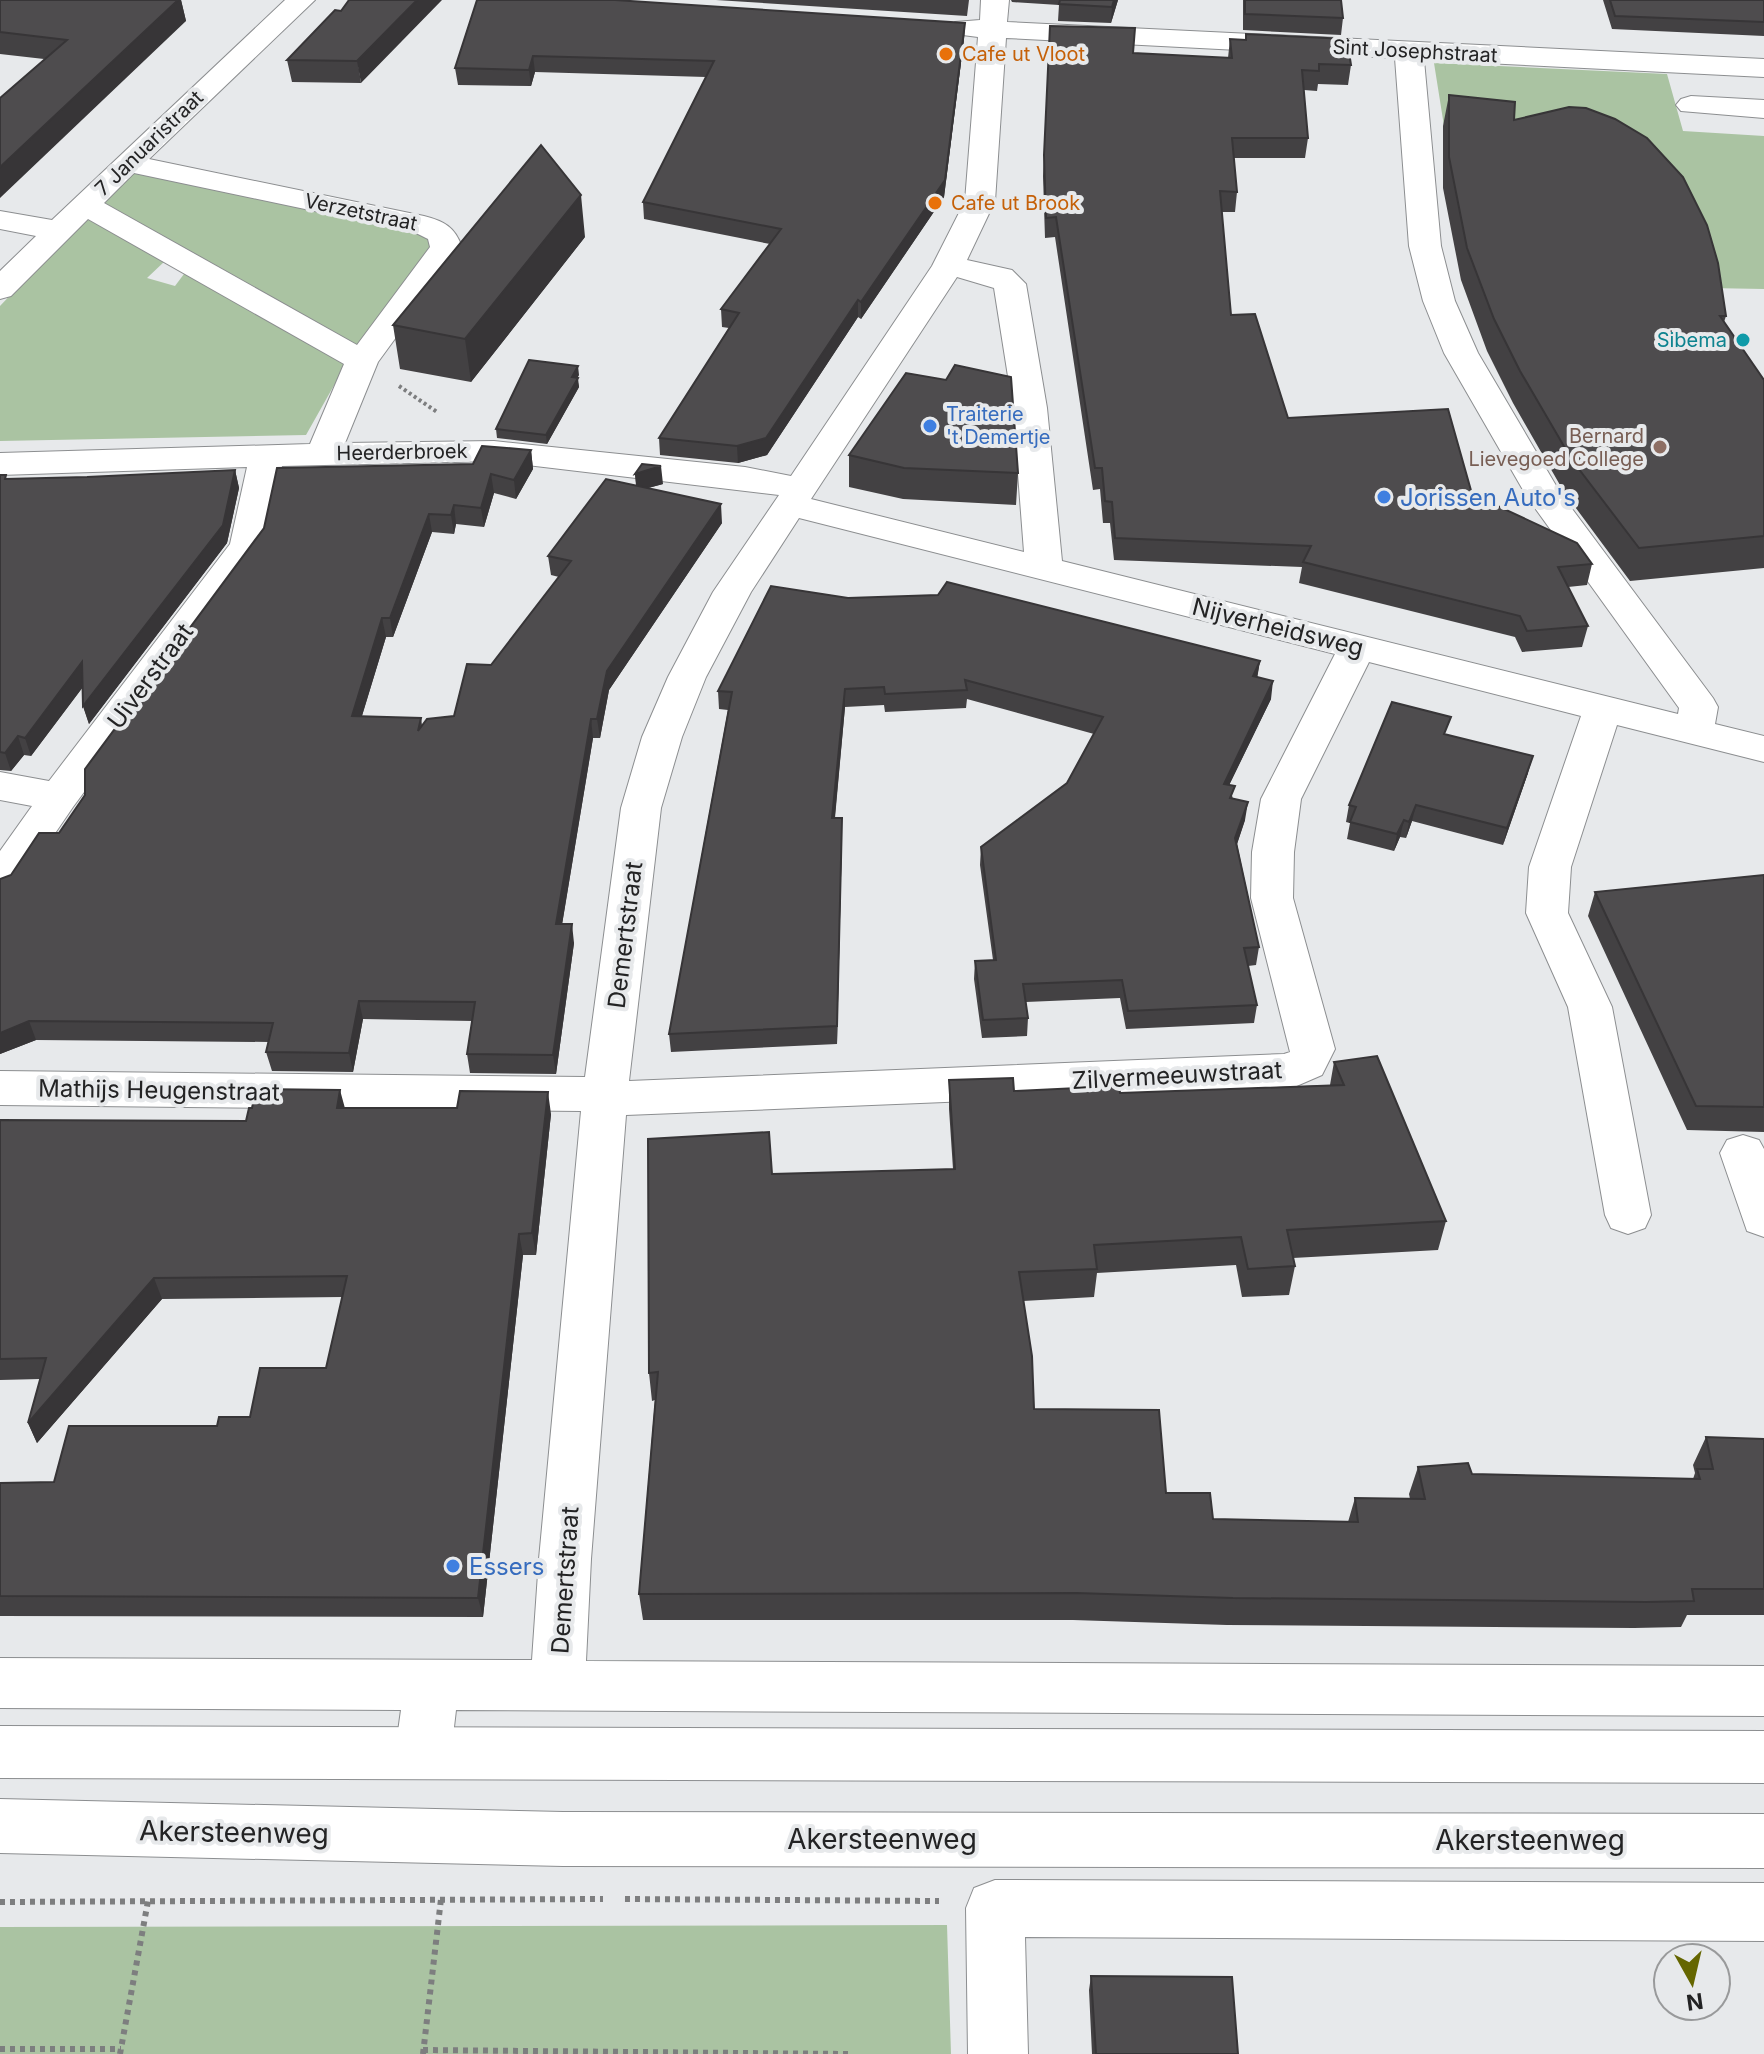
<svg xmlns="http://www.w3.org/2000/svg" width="1764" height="2054" font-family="Inter,sans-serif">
  <rect width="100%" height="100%" fill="#e7e9eb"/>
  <path fill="#aac3a2" d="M1434 63 1667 74 1683 131 1764 136V289L1708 288 1444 126Z
    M130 171 417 229 430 236 434 247 357 349 96 205Z
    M85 217 165 261 147 278 175 286 187 270 346 364 306 435 0 441V306Z
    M947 1925 951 2054H0V1927Z"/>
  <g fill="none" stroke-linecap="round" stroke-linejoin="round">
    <g stroke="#8c8e90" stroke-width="2">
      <path id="minor" d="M285 0H315L149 159 424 216C444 221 455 227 462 247L378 362 345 443 494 441 745 467 791 476 932 266 965 201 978 37 955 34 951 28 955 22 980 20 981 0H1009L1007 22 1764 59V77L1424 60 1441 246 1455 301 1478 353 1561 494 1713 698 1718 707 1715 724 1764 736V762L1617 725 1571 867 1568 913 1612 1007 1651 1215 1645 1228 1628 1234 1611 1228 1605 1215 1568 1007 1526 913 1529 867 1581 716 1369 662 1301 799 1294 852 1293 898 1335 1049 1322 1075 1292 1088 626 1115 591 1559 586 1661 1764 1666V1716L456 1710 451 1753 443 1771 423 1779 403 1771 395 1753 401 1710 0 1708V1658L532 1660 539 1559 581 1111 0 1105V1071L585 1077 621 808 642 737 668 677 713 592 779 495 494 461 282 466 266 545 73 807 15 892 0 897V851L32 806 0 800V772L49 781 230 544 247 467 0 475V453L310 444 344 364 88 219 11 296 0 299V271L36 236 0 229V211L52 220ZM1006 38 1395 58 1409 246 1423 301 1444 353 1527 497 1679 708 1678 714 1062 561 1047 408 1026 284 1012 270 967 260 995 201ZM134 173 414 232 428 239 430 247 357 345 104 203ZM957 277 994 288 1013 408 1024 552 811 499ZM799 518 1335 654 1261 799 1252 852 1251 898 1290 1052 1284 1054 629 1081 661 808 682 737 706 677 751 592Z
        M1691 96 1764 100V118L1681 111 1676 105 1681 99Z
        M1743 1135 1759 1140 1764 1149V1237L1747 1231 1720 1153 1727 1140Z
        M995 1880 1764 1883V1941L1025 1937 1028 2054H968L966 1908 974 1888Z"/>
    </g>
    <g stroke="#8c8e90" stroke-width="2">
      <path id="major" d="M0 1726 1764 1731V1783L0 1778Z
        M0 1799 563 1812 1764 1814V1868L563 1866 0 1853Z"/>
    </g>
    <path stroke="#7d7e7f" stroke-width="4" stroke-dasharray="3 3" stroke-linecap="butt" d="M399 386 437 412"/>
    <path stroke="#7d7e7f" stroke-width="6" stroke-dasharray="5 5" stroke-linecap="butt" d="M625 1899 939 1901
      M0 1902 603 1899
      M0 2049H121
      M423 2050 849 2054
      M120 2054 148 1901
      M423 2054 441 1899"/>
    <use href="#minor" fill="#fff" fill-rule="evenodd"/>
    <use href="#major" fill="#fff" fill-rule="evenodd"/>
  </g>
  <path fill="#434143" d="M0 0H181L186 21 44 59 0 54Z
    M349 0 361 83 292 82 287 60 341 11Z
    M477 0 965 23 964 39 944 197 861 319 858 317 767 455 738 463 660 455 659 438 729 328 722 327 721 309 770 244 644 219 643 202 706 77 535 72 531 86 458 85 455 68Z
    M716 0H969L967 16Z
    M1011 0H1118L1111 23 1058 21 1059 5 1012 2Z
    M1243 0H1341L1343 18 1341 35 1243 30Z
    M1603 0H1764V36L1612 29Z
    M1050 26 1133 53 1228 58 1230 39H1245L1246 34 1351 65 1348 85 1318 84 1317 91 1304 90 1308 138 1305 158H1234L1237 192 1235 212H1222L1231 315 1288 418 1472 494 1592 564 1587 585 1568 587 1588 626 1582 647 1522 652 1515 637 1299 583 1302 567 1114 560 1110 523H1103L1100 489 1093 490 1055 237 1045 238 1043 176Z
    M1449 95 1514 120 1726 316 1724 322 1764 380V568L1630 581 1564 492 1513 403 1487 351 1461 280 1443 188V126Z
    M585 237 471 382 400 369 393 325Z
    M579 375 577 378 579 387 547 444 497 438 496 429Z
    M946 380 1018 473 1016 505 903 499 849 487V455Z
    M531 450 533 469 516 499 494 493 484 527 456 524 454 534 432 532 393 637H386L362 716 421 718 422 725 454 716 491 665 559 577 551 575 548 556 636 486 635 474 663 484 648 488 722 523 609 690 600 738H593L562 924 574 943 556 1074 470 1073 467 1054 472 1021 363 1019 353 1072 272 1071 266 1052 269 1042 36 1040 0 1054 11 875 59 833 473 464Z
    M235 470 239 488 227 543 89 724 83 706V687L31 756 24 755 11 771 0 770V475L7 479 87 477Z
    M1260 661 1257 677 1271 699 1229 785 1233 799 1245 820 1237 844 1259 947 1256 965 1248 966 1257 1005 1254 1023 1126 1029 1120 998 1026 1002 1028 1018 1027 1036 982 1038 974 979 975 961 993 960 980 865 981 847 1067 783 1094 734 967 699 966 708 885 712 884 705 845 707 835 818 842 836 837 1044 671 1052 669 1034 728 710 719 709 718 691Z
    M1447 735 1528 773 1503 845 1412 821 1406 838 1400 837 1394 851 1347 839 1350 823 1346 822 1349 805Z
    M1764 875V1132L1687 1130 1588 916 1595 892Z
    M1334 1062 1446 1221 1438 1250 1293 1258 1295 1266 1289 1295 1242 1297 1236 1265 1097 1273 1094 1297 1023 1301 1034 1409 1166 1493 1213 1519 1348 1522 1355 1498 1410 1499 1409 1494 1418 1467 1472 1474 1693 1479 1695 1473 1693 1465 1706 1437 1764 1439V1615H1687L1681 1627 1634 1628 1227 1625 1073 1620H643L639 1594 655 1400 652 1401 649 1373 772 1174 953 1169 949 1109V1080L1014 1091 1120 1093 1330 1085Z
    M345 1108 551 1114 536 1255H523L483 1617 0 1616V1483L54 1482 217 1426 250 1417 326 1368 342 1297 162 1299 37 1443 28 1423 40 1379 0 1380V1120L246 1121Z
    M1091 1976 1238 2054H1092L1089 1990Z"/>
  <path fill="#373537" d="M162 0H181L186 21 0 198V167Z
    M417 0H442L361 83 357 61Z
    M1114 0H1118L1111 23 1112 7Z
    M965 23 964 39 944 197 861 319V302Z
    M533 56 535 72 531 86 529 70Z
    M581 195 585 237 471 382 465 339Z
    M858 300V317L767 455 738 463 737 446Z
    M578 366 579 375 573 386 572 377Z
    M578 378 579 387 547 444 546 435Z
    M531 450 533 469 516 499 514 480Z
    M661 466 663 484 637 491 635 474Z
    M235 470 239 488 227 543 89 724 83 706Z
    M491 474 494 493 484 527 481 508Z
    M721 504 722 523 609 690 600 738 597 719 607 671Z
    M454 505 456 524 454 534 451 515Z
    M429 514 432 532 393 637 390 618Z
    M382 618 386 637 356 735 352 716Z
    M1260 661 1257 679 1253 676Z
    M82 662 88 680 31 756 25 738Z
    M1273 681 1271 699 1221 802 1224 784Z
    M845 689V707L833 836 832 818Z
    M591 719 593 738 559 943 556 924Z
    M18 736 24 755 11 771 5 753Z
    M1533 756 1528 773 1503 845 1507 828Z
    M1248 802 1245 820 1233 856 1235 838Z
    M1416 805 1412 821 1406 838 1409 822Z
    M842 818V836L837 1044V1026Z
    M1404 820 1400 837 1394 851 1397 834Z
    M572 924 574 943 556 1074 553 1055Z
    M359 1001 363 1019 353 1072 349 1053Z
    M29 1021 36 1040 0 1054V1033Z
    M340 1090 346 1112 337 1108Z
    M548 1092 551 1114 536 1255 532 1233Z
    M519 1234 523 1255 483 1617 478 1598Z
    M154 1278 162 1299 37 1443 28 1423Z"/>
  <path fill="#4e4c4e" stroke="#373537" stroke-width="2" d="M0 0H178L0 167V98L67 40 0 32Z
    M349 0H417L357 61 287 60 335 10 341 11Z
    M477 0H615L965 23 945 180 861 302 858 300 766 438 737 446 659 438 739 313 721 309 781 229 643 202 714 61 533 56 529 70 455 68Z
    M1060 0H1114L1112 7 1059 4Z
    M1245 0H1341L1343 18 1245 14Z
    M1610 0H1764V22L1615 16Z
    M1050 26 1135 28 1133 53 1232 58 1230 39 1246 40V34L1347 39 1351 65 1319 64V71L1302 70 1308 138H1232L1237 192 1220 191 1231 315 1255 314 1288 418 1448 409 1472 494 1577 543 1592 564 1558 567 1588 626 1527 631 1520 616 1303 562 1311 546 1115 538 1112 502 1105 501 1102 468H1095L1056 217 1046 218 1044 155Z
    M1449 95 1515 102 1514 120 1569 107 1586 108 1615 119 1647 138 1683 177 1707 225 1718 263 1726 316H1720L1764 380V536L1639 548 1572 460 1520 371 1494 319 1467 248 1449 157Z
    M541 145 581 195 465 339 393 325Z
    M529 360 578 366 572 377 578 378 546 435 496 429Z
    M955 365 1011 377 1018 473 904 468 849 455 906 373 946 380Z
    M482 446 531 450 514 480 491 474 481 508 454 505 451 515 429 514 390 618H382L352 716 421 718 418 731 427 719 454 716 467 664 491 665 571 561 548 556 606 479 721 504 607 671 597 719H591L556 924H572L553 1055 467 1054 475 1002 359 1001 349 1053 266 1052 273 1023 29 1021 0 1033V879L11 875 39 833H59L85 795V769L264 528 277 468 473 464Z
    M642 464 661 466 635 474Z
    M235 470 223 525 83 706 82 662 25 738 18 736 5 753 0 752V475H6L5 479 87 477Z
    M947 582 1260 661 1253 676 1273 681 1224 784 1235 786 1230 798 1248 802 1235 838 1259 947 1244 948 1257 1005 1128 1011 1122 980 1023 984 1028 1018 983 1020 975 961 996 960 981 847 1067 783 1103 717 965 680 967 690 885 694 884 687 845 689 832 818H842L837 1026 669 1034 732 692 718 691 771 586 848 598 938 595Z
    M1392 702 1451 717 1444 734 1533 756 1507 828 1416 805 1409 822 1404 820 1397 834 1350 822 1356 807 1349 805Z
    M1764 875V1107L1696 1106 1595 892Z
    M1377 1056 1446 1221 1287 1230 1295 1266 1248 1269 1241 1237 1094 1245 1097 1269 1019 1272 1032 1356 1034 1409 1159 1410 1166 1493H1210L1213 1519 1358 1522 1355 1498 1425 1499 1418 1467 1468 1463 1472 1474 1700 1479 1697 1469H1713L1706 1437 1764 1439V1589H1692L1694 1601 1646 1602 1233 1598 1076 1593 639 1594 658 1372 649 1373 648 1139 769 1132 772 1174 955 1169 949 1080 1013 1078 1014 1091 1119 1086 1120 1093 1344 1085 1334 1062Z
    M256 1089 340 1090 337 1108H457L460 1091 548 1092 532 1233 519 1234 478 1598 0 1596V1483L54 1482 69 1426H217L219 1417H250L260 1368H326L347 1276 154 1278 28 1423 46 1358 0 1359V1120L246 1121 249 1108H252Z
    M1091 1976 1232 1977 1238 2054H1096Z"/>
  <g fill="#e8710a" stroke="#e7e9eb" stroke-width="3">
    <circle cx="946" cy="54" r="8"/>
    <circle cx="935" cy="203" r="8"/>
  </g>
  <circle fill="#0f9aa8" stroke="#e7e9eb" stroke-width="3" cx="1743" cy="340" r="8"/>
  <g fill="#3f7fe0" stroke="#e7e9eb" stroke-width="3">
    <circle cx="930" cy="426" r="8"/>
    <circle cx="1384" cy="497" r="8"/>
    <circle cx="453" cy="1566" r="8"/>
  </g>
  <circle fill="#8d6e63" stroke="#e7e9eb" stroke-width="3" cx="1660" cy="447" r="8"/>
  <g text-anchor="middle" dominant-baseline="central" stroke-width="8" stroke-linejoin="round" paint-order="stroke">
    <g font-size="20" fill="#232324" stroke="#e7e9eb">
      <text transform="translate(1415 51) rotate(3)">Sint Josephstraat</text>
      <text transform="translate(149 143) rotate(-44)">7 Januaristraat</text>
      <text transform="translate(361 212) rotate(12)">Verzetstraat</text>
      <text transform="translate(402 452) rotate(-1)">Heerderbroek</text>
    </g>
    <g font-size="20" fill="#c56008" stroke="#e7e9eb" text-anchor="start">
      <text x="962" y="54">Cafe ut Vloot</text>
      <text x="951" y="203">Cafe ut Brook</text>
    </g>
    <g font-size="20" fill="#0d838f" stroke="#e7e9eb" text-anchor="end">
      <text x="1727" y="340">Sibema</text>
    </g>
    <g font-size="20" fill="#366cbe" stroke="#e7e9eb" text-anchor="start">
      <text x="946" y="414">Traiterie<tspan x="946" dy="23">'t Demertje</tspan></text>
    </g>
    <g font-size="20" fill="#785e54" stroke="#e7e9eb" text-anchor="end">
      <text x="1644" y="436">Bernard<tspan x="1644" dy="23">Lievegoed College</tspan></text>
    </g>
    <g font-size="24" fill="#366cbe" stroke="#e7e9eb" text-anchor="start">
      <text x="1400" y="497">Jorissen Auto's</text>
      <text x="469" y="1566">Essers</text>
    </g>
    <g font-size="24" fill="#232324" stroke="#e7e9eb">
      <text transform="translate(1278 627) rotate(14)">Nijverheidsweg</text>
      <text transform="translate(150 676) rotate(-53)">Uiverstraat</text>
      <text transform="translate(625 935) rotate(-83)">Demertstraat</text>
      <text transform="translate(1177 1075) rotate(-3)">Zilvermeeuwstraat</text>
      <text transform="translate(159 1090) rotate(1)">Mathijs Heugenstraat</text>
      <text transform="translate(565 1580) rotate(-86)">Demertstraat</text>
    </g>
    <g font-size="28" fill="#232324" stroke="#e7e9eb">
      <text transform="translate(234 1832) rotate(1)">Akersteenweg</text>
      <text x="882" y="1839">Akersteenweg</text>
      <text x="1530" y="1840">Akersteenweg</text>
    </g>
  </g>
  <g transform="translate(1692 1982) rotate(172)"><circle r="38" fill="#e7e9eb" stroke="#999a9b" stroke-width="2"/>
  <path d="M0-6L14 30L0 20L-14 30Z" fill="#656600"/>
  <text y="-12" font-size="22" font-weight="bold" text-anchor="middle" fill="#232324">N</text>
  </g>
</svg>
